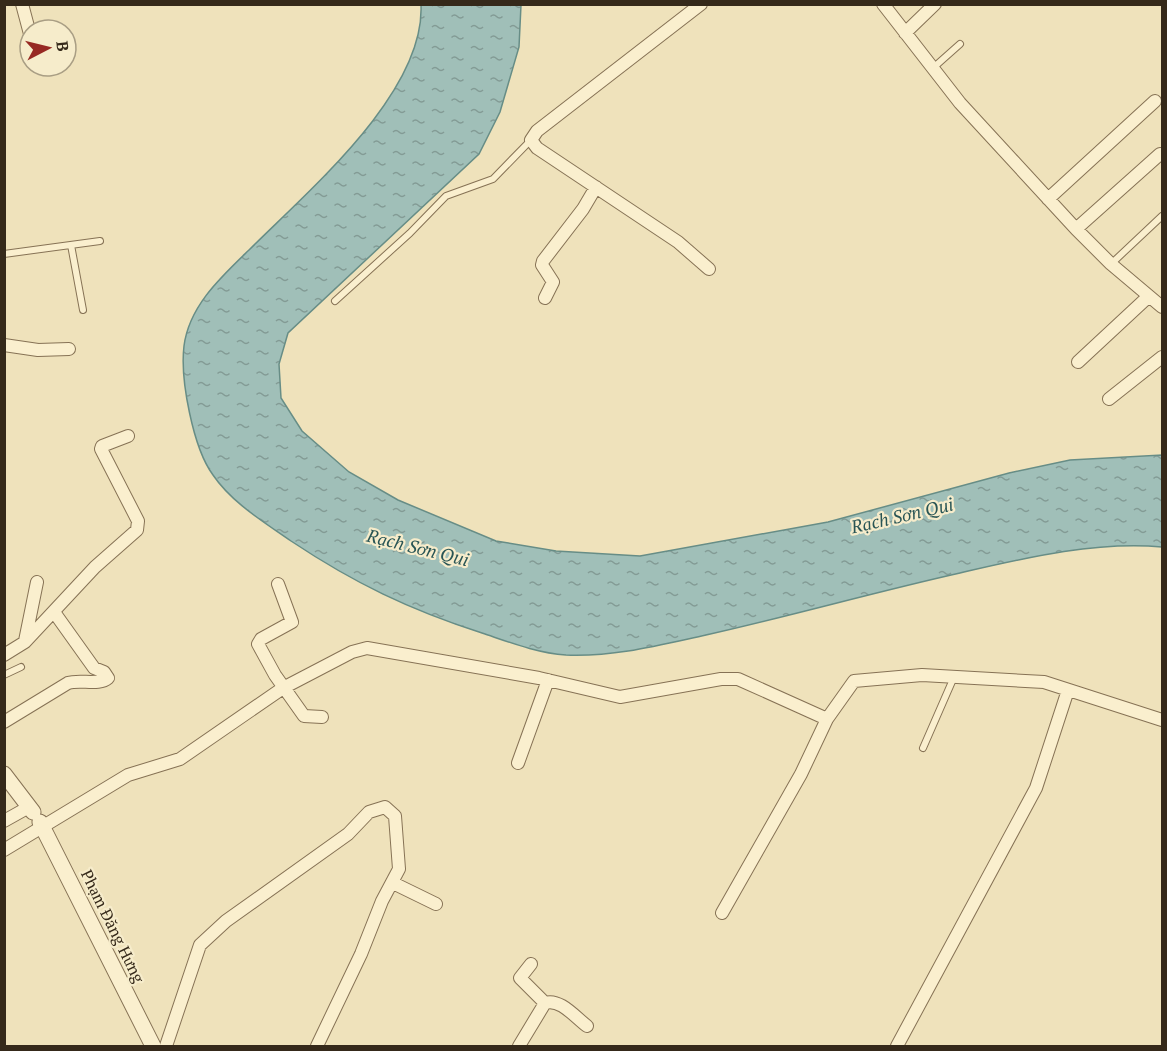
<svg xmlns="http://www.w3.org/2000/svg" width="1167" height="1051" font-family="'PT Serif',serif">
  <defs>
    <pattern id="water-ripples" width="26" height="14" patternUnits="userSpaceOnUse" patternTransform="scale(1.5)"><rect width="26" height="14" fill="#a0bfb8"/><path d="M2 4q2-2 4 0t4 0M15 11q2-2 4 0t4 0" fill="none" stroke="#839b95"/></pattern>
  </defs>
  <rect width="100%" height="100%" fill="#efe2bb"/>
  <path fill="url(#water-ripples)" stroke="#678d86" stroke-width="1.5" d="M421 5H521L519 47 500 112 479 154 288 333 279 364 281 398 302 431 349 472 398 500 496 541 556 551 640 556 828 522 1009 473 1070 460 1162 455V547C1095 541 1025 558 960 573 875 592 791 616 706 635 660 645 615 657 566 655 537 653 509 642 482 633 410 610 354 583 291 541 264 522 232 503 213 475 193 448 180 379 184 346 189 306 221 277 249 250 308 191 425 93 421 5Z"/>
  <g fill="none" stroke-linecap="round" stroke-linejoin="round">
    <g stroke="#867255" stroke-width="8">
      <path id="service" d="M933 68 960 44
        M71 245 83 310
        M4 254 100 241
        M1111 264 1162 216
        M335 301 410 233 446 196 493 179 531 140
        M4 675 21 667
        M923 748 954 677"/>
    </g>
    <g stroke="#867255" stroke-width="14">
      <path id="minor" d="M22 4 30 34
        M701 4 537 131 531 140 537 148 678 242 709 269
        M883 4 960 103 1076 229 1111 264 1162 307
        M905 33 935 4
        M1048 199 1155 101
        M1076 229 1160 154
        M545 298 553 282 542 265 543 261 583 209 596 187
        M4 345 38 350 69 349
        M1078 362 1149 296
        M1109 399 1162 357
        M278 584 292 622 261 639 258 644 275 675 304 716 322 717
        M25 641 37 582
        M4 655 25 642 95 567 137 530 138 521 101 449 102 446 128 436
        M4 722 68 683C80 679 99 686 108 678L104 672 94 668 54 612
        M518 763 548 680
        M4 821 29 807
        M4 850 128 775 180 759 283 688 352 652 367 648 539 678 620 697 721 679H738L827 719 854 681 922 675 1044 682 1162 720
        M393 883 436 904
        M722 913 801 774 827 719
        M531 964 520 978 545 1003
        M166 1046 200 945 226 921 348 834 369 812 385 807 395 816 399 869 382 901 361 954 317 1046
        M519 1046 545 1003C560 998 575 1017 587 1026
        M897 1046 1036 788 1068 690"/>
    </g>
    <g stroke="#867255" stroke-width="17">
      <path id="tertiary" d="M4 774 33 812
        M40 822 153 1046"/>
    </g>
    <use href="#service" stroke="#faefce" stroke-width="6"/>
    <use href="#minor" stroke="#faefce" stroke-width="12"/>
    <use href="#tertiary" stroke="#faefce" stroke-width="15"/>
  </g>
  <g text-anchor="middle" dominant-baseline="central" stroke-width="4.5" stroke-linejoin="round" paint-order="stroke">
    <g font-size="16" fill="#35291a" stroke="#f6eccb">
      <text transform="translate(113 926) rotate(64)">Phạm Đăng Hưng</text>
    </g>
    <g font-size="18" font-style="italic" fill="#295555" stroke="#f6eccb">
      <text transform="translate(902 515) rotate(-13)">Rạch Sơn Qui</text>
      <text transform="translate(418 547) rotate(14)">Rạch Sơn Qui</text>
    </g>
  </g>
  <rect width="1167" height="1051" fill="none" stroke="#35291a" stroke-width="12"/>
  <g transform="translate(48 48) rotate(83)"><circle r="28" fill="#f6eccb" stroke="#a99e84" stroke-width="1.5"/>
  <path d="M0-4.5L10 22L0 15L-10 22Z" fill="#972923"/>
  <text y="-9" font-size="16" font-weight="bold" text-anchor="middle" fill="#35291a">B</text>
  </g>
</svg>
